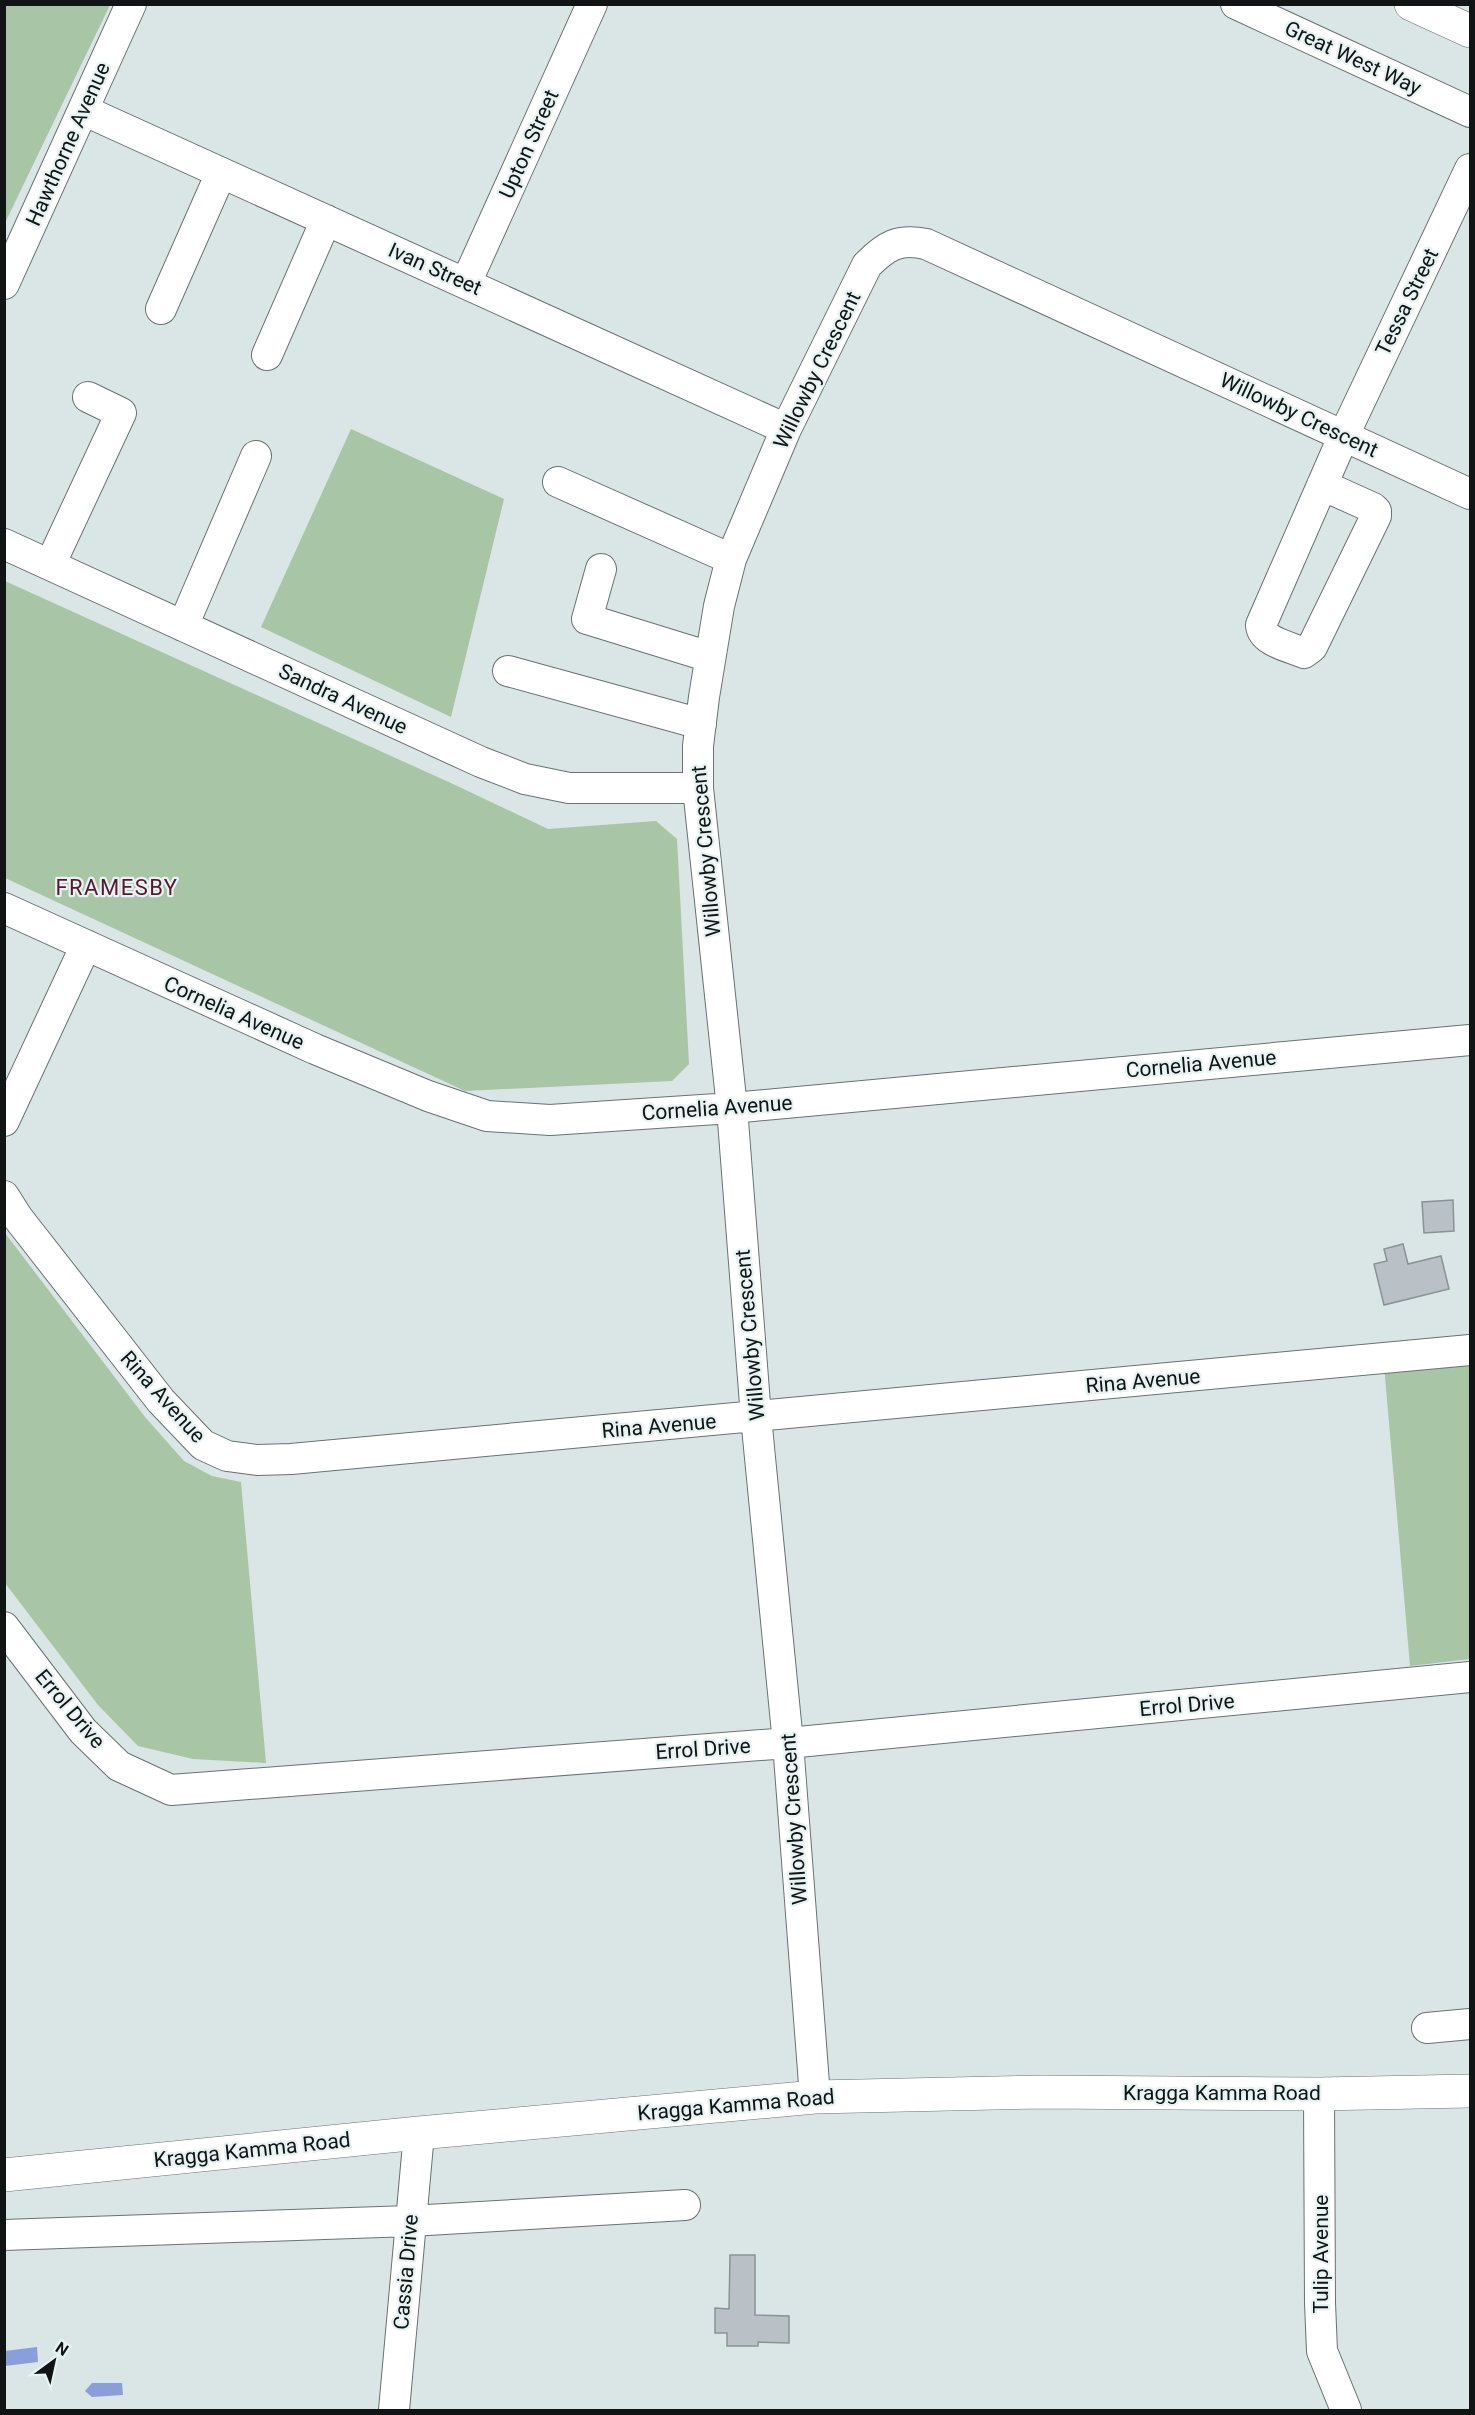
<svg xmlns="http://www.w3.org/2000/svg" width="1475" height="2415" font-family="Roboto,sans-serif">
  <rect width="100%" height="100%" fill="#dae5e6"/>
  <path fill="#a8c6a6" d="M5 4 110 5 5 223 4 5Z
    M351 429 504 499 451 717 261 627Z
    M5 581 453 784 548 829 656 821 677 839 689 1064 672 1081 465 1091 5 878Z
    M5 1233 145 1417 184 1461 212 1476 241 1482 266 1763 193 1759 138 1746 98 1705 5 1583Z
    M1470 1358V1659L1410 1666 1384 1365Z"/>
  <path fill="#899eda" d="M37 2347 38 2362 5 2366V2351Z
    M92 2383H122L123 2395 92 2397 85 2391Z"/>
  <path fill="#b9c1c6" stroke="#8a9297" stroke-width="1.5" d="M1453 1200 1454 1231 1424 1233 1422 1202Z
    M1403 1244 1408 1264 1441 1256 1449 1289 1384 1305 1374 1264 1387 1261 1384 1249Z
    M730 2255H755V2315L789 2316V2343L758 2342V2346H727V2333H715V2308L729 2309Z"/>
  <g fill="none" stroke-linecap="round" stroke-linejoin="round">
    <g stroke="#697273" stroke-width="32">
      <path id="minor" d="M1236 4 1470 112
        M83 110 786 429
        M466 283 592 4
        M4 284 131 4
        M161 309 221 173
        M267 355 326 220
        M558 482 731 559
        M1322 485 1373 508 1376 511V516L1312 647 1304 653C1291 647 1262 642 1261 625L1344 435 1470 169
        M4 544 481 762 525 779 569 788H698
        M50 565 121 413 88 397
        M601 569 587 619 710 657
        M183 626 256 456
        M508 671 701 724
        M4 908 315 1049 428 1096 487 1116 550 1120 732 1108 1470 1040
        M4 1121 86 945
        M4 1196 18 1218 161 1401 203 1445 227 1456 257 1460 291 1459 1470 1350
        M4 1627 83 1731 119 1766 171 1790 788 1743 1470 1677
        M1427 2028 1470 2024
        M1319 2094 1320 2303 1322 2351 1346 2410
        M815 2097 788 1743 756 1417 732 1108 698 788V746L704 697 719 606 731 559 786 429 867 265C886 246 898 238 926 244L1470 494
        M4 2235 410 2221 685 2205
        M394 2410 419 2133"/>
    </g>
    <g stroke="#697273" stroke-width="34">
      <path id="major" d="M4 2175 419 2133 815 2097 1042 2092 1319 2094 1470 2091"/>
    </g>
    <g stroke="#697273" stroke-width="34">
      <path id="highway" d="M1411 4 1470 31"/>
    </g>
    <use href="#minor" stroke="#fff" stroke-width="30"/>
    <use href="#major" stroke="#fff" stroke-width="33"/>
    <use href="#highway" stroke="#fff" stroke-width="33"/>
  </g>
  <g text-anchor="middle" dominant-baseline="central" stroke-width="4.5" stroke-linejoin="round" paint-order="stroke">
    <g font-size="21" fill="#101414" stroke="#e7f2f3">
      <text transform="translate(1353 58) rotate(25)">Great West Way</text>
      <text transform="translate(68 144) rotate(-66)">Hawthorne Avenue</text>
      <text transform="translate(529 144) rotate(-66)">Upton Street</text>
      <text transform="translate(435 269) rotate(24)">Ivan Street</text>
      <text transform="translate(1407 302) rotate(-64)">Tessa Street</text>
      <text transform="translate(817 370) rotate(-64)">Willowby Crescent</text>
      <text transform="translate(1299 415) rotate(25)">Willowby Crescent</text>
      <text transform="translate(343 699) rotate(25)">Sandra Avenue</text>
      <text transform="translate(706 851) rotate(-95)">Willowby Crescent</text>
      <text transform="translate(234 1013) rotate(24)">Cornelia Avenue</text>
      <text transform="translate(1201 1064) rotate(-5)">Cornelia Avenue</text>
      <text transform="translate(717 1108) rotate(-4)">Cornelia Avenue</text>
      <text transform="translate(750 1335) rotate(-95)">Willowby Crescent</text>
      <text transform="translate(1143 1381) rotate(-5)">Rina Avenue</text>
      <text transform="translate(163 1397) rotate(48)">Rina Avenue</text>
      <text transform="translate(659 1426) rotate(-5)">Rina Avenue</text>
      <text transform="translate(1187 1705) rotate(-5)">Errol Drive</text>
      <text transform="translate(70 1709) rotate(50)">Errol Drive</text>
      <text transform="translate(703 1749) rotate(-4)">Errol Drive</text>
      <text transform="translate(794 1819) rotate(-94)">Willowby Crescent</text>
      <text x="1222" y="2093">Kragga Kamma Road</text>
      <text transform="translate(736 2105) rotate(-5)">Kragga Kamma Road</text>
      <text transform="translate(252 2150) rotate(-6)">Kragga Kamma Road</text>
      <text transform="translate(1321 2254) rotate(-90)">Tulip Avenue</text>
      <text transform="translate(406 2272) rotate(-85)">Cassia Drive</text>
    </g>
    <g font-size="22" letter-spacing="1.5" fill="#5b172f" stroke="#e7f2f3">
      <text x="117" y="887">FRAMESBY</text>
    </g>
  </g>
  <rect width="1475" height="2415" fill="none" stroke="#101414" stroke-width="12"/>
  <g transform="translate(54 2361) rotate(33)" stroke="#e7f2f3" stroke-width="4.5" paint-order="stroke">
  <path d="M0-4.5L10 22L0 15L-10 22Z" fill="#101414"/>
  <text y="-9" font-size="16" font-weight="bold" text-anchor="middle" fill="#101414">N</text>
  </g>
</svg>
